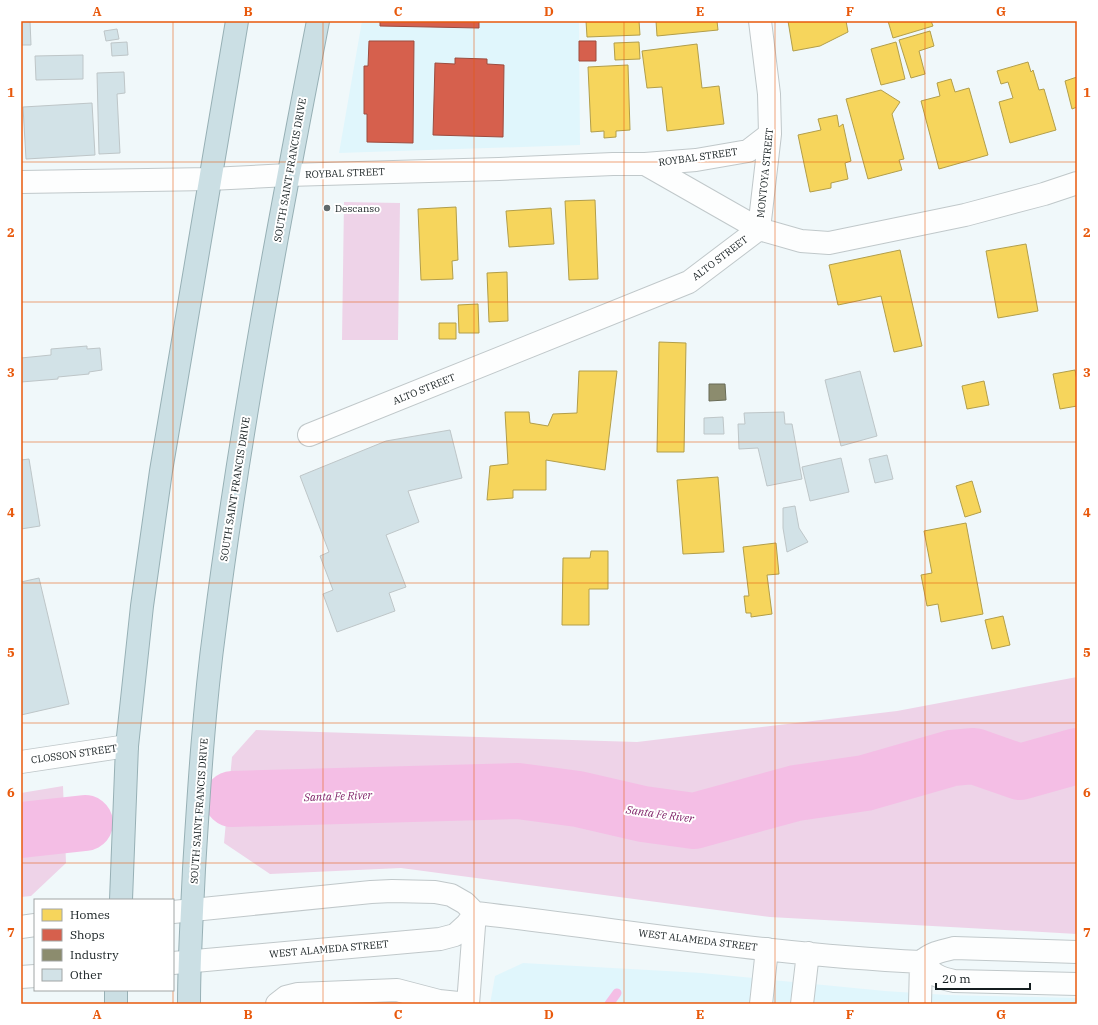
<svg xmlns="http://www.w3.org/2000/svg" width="1098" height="1025" font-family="'IBM Plex Serif',serif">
  <rect width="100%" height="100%" fill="#f0f8fa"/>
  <path fill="#e0f6fc" d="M362 21H579L580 145 339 153Z
    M523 963 702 973 885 991 947 995 1077 998V1004H490L495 976Z"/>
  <path fill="#eed3e8" d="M344 202 400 203 398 340H342Z
    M1077 677V934L770 917 401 868 270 874 224 843 232 757 256 730 637 742 897 711Z
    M63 786 66 863 31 896 21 897V793Z"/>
  <path fill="#f6d55c" stroke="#b29e4a" d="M586 21H639L640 35 587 37Z
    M656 21H717L718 30 657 36Z
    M788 21H846L848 32 820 46 793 51Z
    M888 21H931L933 26 893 38Z
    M930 31 934 46 919 51 925 74 911 78 899 40Z
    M639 42 640 59 615 60 614 43Z
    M896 42 905 79 881 85 871 49Z
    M697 44 702 88 719 86 724 124 667 131 662 87 647 88 642 51Z
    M1028 62 1031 72 1033 70 1039 90 1044 89 1056 130 1010 143 999 102 1013 98 1008 82 1001 84 997 71Z
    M628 65 630 130 616 131V137L604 138V131L591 132 588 67Z
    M1077 77V107L1072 109 1065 81Z
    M951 79 955 92 969 88 988 155 939 169 921 101 940 96 937 83Z
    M881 90 900 102 892 114 904 159 899 160 902 170 868 179 846 99Z
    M837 115 839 127 843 124 851 161 845 163 848 179 831 183V188L810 192 798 135 821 130 818 119Z
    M595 200 598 279 569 280 565 201Z
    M456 207 458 260 452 261 453 279 421 280 418 209Z
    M551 208 554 244 509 247 506 211Z
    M1026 244 1038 311 998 318 986 251Z
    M900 250 922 346 894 352 881 296 838 305 829 265Z
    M507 272 508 321 489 322 487 273Z
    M478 304 479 333H459L458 305Z
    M439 323H456V339H439Z
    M659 342 686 343 684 452H657Z
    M1075 370 1077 380V406L1060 409 1053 374Z
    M579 371H617L605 470 546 460V490H513V498L487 500 490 466 508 464 505 412H529L530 423 548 426 553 414 577 413Z
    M984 381 989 405 967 409 962 386Z
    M718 477 724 552 683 554 677 480Z
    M972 481 981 512 965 517 956 486Z
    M966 523 983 614 941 622 938 604 927 606 921 575 932 573 924 531Z
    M776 543 779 574 767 575 772 614 751 617V613H746L744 596H749L743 547Z
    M591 551H608V589H589V625H562L563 558H590Z
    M1003 616 1010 645 992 649 985 620Z"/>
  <path fill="#d6604d" stroke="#9c4c3f" d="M380 21H479V28L380 26Z
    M369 41H414L413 143 367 142V114H364V66H368Z
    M579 41H596V61H579Z
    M455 58 487 59V64L504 65 503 137 433 135 435 63 455 64Z"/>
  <path fill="#8c8c6e" stroke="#686b56" d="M709 384H725L726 400 709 401Z"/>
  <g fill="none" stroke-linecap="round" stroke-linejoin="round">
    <path stroke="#f4bee5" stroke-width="9" d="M609 1004 617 993"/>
    <path stroke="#f4bee5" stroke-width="56" d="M232 799 518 791 578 799 643 814 694 821 796 793 865 783 952 758 974 756 1020 772 1077 756
      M21 830 85 823"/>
  </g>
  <path fill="#d2e2e7" stroke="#bec6c8" d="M21 21H30L31 45H21Z
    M117 29 119 39 106 41 104 31Z
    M127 42 128 55 112 56 111 43Z
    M83 55V79L36 80 35 56Z
    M124 72 125 93 117 94 120 153 99 154 97 73Z
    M92 103 95 155 26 159 23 107Z
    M87 346V349L100 348 102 370 89 372V374L58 377V379L21 382V358L51 355V349Z
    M860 371 877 436 841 446 825 380Z
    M784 412 785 424H792L802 479 767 486 758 448 739 449 738 424H745L744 413Z
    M723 417 724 434H704V418Z
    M450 430 462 478 408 491 419 522 386 535 406 587 389 593 395 611 337 632 323 594 333 590 320 556 329 552 300 476 386 441Z
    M887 455 893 479 875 483 869 459Z
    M841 458 849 492 810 501 802 467Z
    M29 459 40 526 21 529V460Z
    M795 506 799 528 808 542 787 552 783 528V508Z
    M39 578 69 704 21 715V582Z"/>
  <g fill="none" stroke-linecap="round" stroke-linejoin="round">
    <g stroke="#c0c8ca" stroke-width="24">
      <path id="minor" d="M645 164 696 160 748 151 770 134
        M21 182 210 179 288 175 499 169 613 164H645L759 229 770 134 769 94 760 21
        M309 435 689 282 759 229 801 241 829 243 965 215 1044 194 1077 183
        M21 762 127 746
        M173 912 371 892 392 891 435 892 451 895 465 903 475 913C624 930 772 955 921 962 931 953 941 951 954 948L1077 952
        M21 927 35 925
        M921 962C932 974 939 978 954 981L1077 984
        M173 963 440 939 455 935 467 924 475 913
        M21 977 35 976
        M277 1004 286 997 298 994 397 990 439 1001 468 1004 475 913
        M761 1004 767 949
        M802 1004 808 953
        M920 1004 921 962"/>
    </g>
    <g stroke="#97b0b5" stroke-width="24">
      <path id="highway" d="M121 900 127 746 142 606 161 471 237 21
        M116 1004V990
        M189 1004C189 959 192 914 194 869 199 788 204 707 215 626 241 423 279 222 318 21"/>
    </g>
    <use href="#minor" stroke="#fdfefe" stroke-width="22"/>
    <use href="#highway" stroke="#cbdfe4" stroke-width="22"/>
  </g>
  <path fill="none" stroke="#e8590c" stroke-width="1" stroke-opacity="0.55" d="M173 21V900M323 21V1004M474 21V1004M624 21V1004M775 21V1004M925 21V1004M21 162H1077M21 302H1077M21 442H1077M21 583H1077M21 723H1077M21 863H1077M173 990V1004"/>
  <circle fill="#616a6c" stroke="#fff" stroke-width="1.5" cx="327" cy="208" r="4"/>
  <g text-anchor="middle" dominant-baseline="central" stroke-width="4" stroke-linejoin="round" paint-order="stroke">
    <g font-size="10" fill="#141d1f" stroke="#fff">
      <text transform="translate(698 157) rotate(-8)">ROYBAL STREET</text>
      <text transform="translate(290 170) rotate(-80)">SOUTH SAINT FRANCIS DRIVE</text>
      <text transform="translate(345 173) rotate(-2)">ROYBAL STREET</text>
      <text transform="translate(765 173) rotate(-84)">MONTOYA STREET</text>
      <text transform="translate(720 258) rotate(-37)">ALTO STREET</text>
      <text transform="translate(424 389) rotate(-22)">ALTO STREET</text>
      <text transform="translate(235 489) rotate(-81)">SOUTH SAINT FRANCIS DRIVE</text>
      <text transform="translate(74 754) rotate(-8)">CLOSSON STREET</text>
      <text transform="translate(199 811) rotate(-86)">SOUTH SAINT FRANCIS DRIVE</text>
      <text transform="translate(698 940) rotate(7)">WEST ALAMEDA STREET</text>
      <text transform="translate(329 949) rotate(-5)">WEST ALAMEDA STREET</text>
    </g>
    <g font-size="10" fill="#141d1f" stroke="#fff" text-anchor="start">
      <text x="335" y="208">Descanso</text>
    </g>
    <g font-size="11" font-style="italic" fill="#802469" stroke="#fff">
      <text transform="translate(338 796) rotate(-2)">Santa Fe River</text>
      <text transform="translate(660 814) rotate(8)">Santa Fe River</text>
    </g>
  </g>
  <rect width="1098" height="1025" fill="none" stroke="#ffffff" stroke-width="44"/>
  <rect x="34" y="899" width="140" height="92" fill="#ffffff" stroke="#a1a5a5"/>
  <rect x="42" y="909" width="20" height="12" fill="#f6d55c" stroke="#a1a5a5"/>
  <text x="70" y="919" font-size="12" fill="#141d1f">Homes</text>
  <rect x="42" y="929" width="20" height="12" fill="#d6604d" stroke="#a1a5a5"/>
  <text x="70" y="939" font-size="12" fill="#141d1f">Shops</text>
  <rect x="42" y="949" width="20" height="12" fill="#8c8c6e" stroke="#a1a5a5"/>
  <text x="70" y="959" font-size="12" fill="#141d1f">Industry</text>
  <rect x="42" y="969" width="20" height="12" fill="#d2e2e7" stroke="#a1a5a5"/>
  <text x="70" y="979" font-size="12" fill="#141d1f">Other</text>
  <path d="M936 983v6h94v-6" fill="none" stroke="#141d1f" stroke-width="2"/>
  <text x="942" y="983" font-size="12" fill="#141d1f" stroke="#ffffff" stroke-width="3" paint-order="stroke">20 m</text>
  <rect x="22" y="22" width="1054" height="981" fill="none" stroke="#e8590c" stroke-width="1.5"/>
  <g font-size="13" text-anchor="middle" font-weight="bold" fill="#e8590c">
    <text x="97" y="16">A</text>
    <text x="248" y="16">B</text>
    <text x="398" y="16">C</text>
    <text x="549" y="16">D</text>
    <text x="700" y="16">E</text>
    <text x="850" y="16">F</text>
    <text x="1001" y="16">G</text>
    <text x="11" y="97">1</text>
    <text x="1087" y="97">1</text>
    <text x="11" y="237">2</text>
    <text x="1087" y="237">2</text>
    <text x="11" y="377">3</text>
    <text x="1087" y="377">3</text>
    <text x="11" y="517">4</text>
    <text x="1087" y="517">4</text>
    <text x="11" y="657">5</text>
    <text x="1087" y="657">5</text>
    <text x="11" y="797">6</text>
    <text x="1087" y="797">6</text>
    <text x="11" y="937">7</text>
    <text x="1087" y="937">7</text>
    <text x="97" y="1019">A</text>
    <text x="248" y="1019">B</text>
    <text x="398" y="1019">C</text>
    <text x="549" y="1019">D</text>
    <text x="700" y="1019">E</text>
    <text x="850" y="1019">F</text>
    <text x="1001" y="1019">G</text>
  </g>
</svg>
